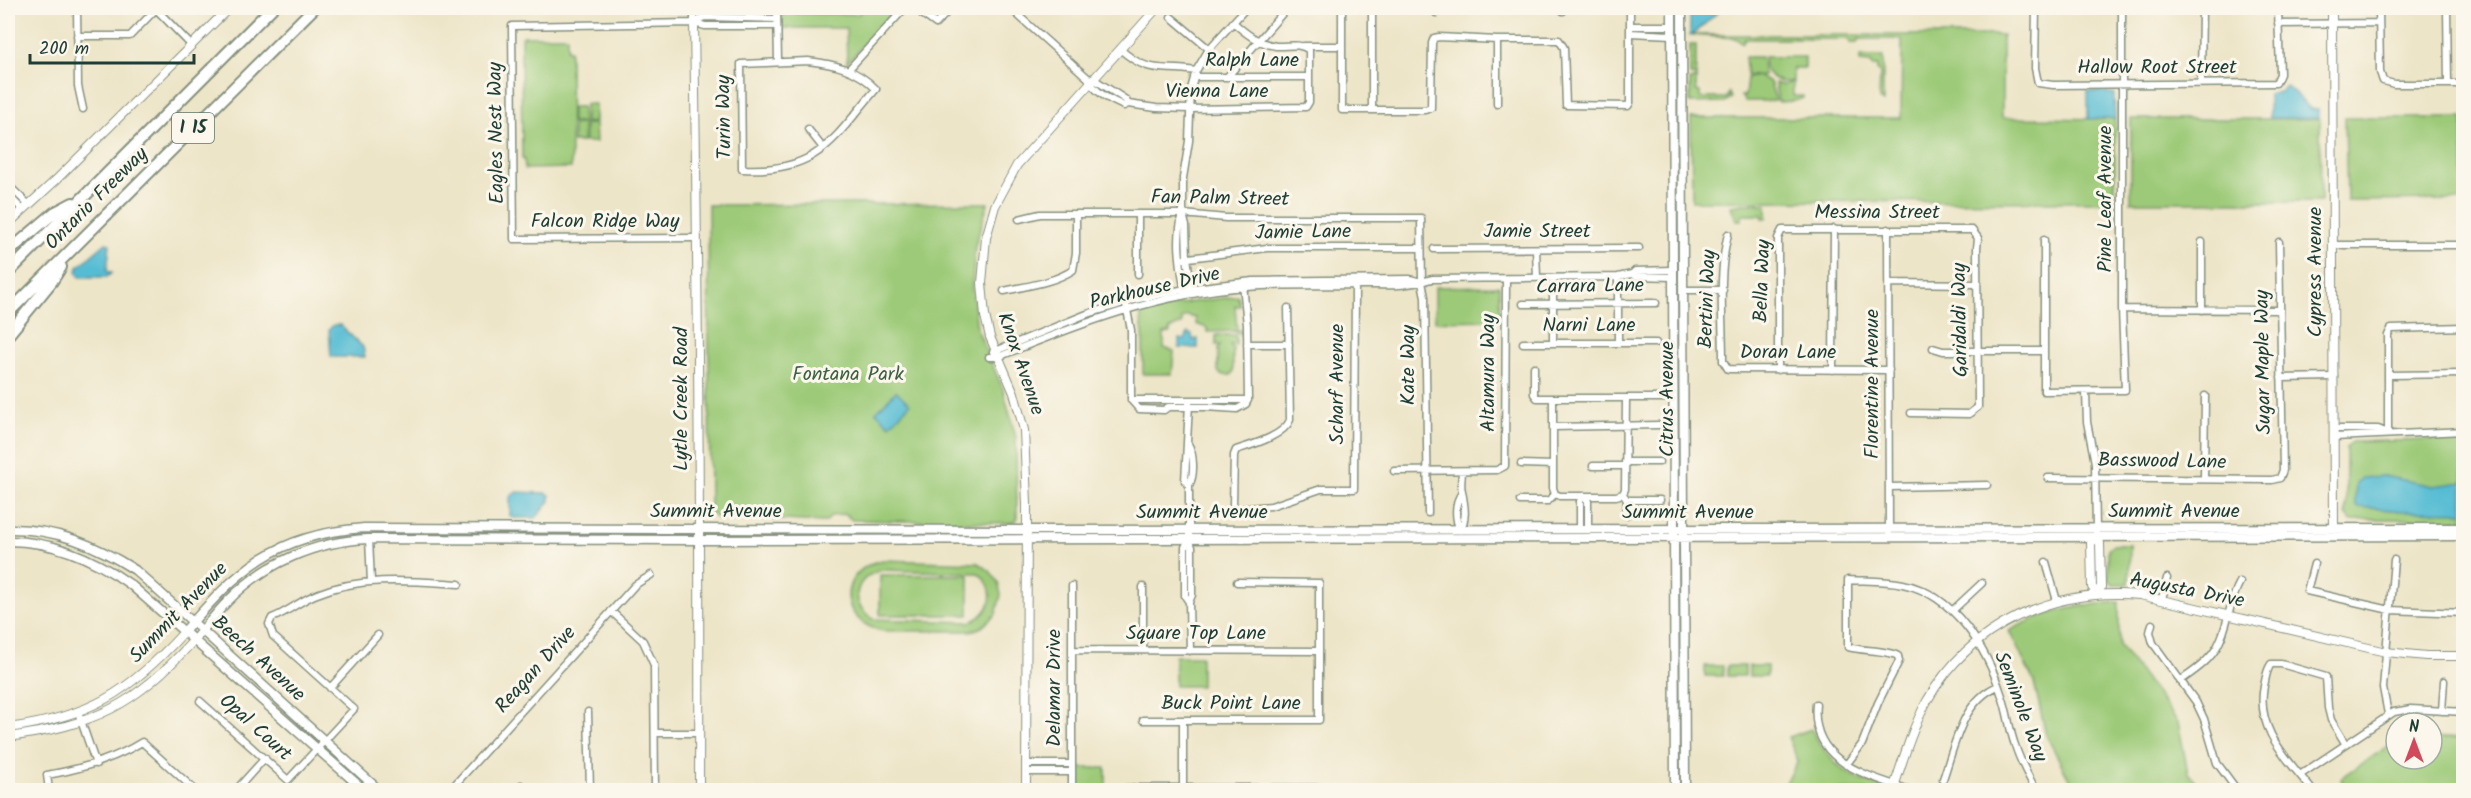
<svg xmlns="http://www.w3.org/2000/svg" width="2471" height="798" font-family="Kalam,sans-serif">
  <rect width="100%" height="100%" fill="#fbf7ec"/>
  <filter id="ink" filterUnits="userSpaceOnUse"><feTurbulence type="fractalNoise" baseFrequency=".0167" numOctaves="2"/><feDisplacementMap in="SourceGraphic" scale="12" xChannelSelector="R" yChannelSelector="G"/><feConvolveMatrix kernelMatrix="1 2 1 2 8 2 1 2 1" color-interpolation-filters="sRGB"/></filter>
  <filter id="wash" filterUnits="userSpaceOnUse"><feTurbulence type="fractalNoise" baseFrequency=".008" numOctaves="4" result="noise"/><feDisplacementMap in="SourceGraphic" scale="24" xChannelSelector="R" yChannelSelector="G"/><feGaussianBlur stdDeviation="1.35" result="paint"/><feColorMatrix in="noise" values="0 0 0 0 0 0 0 0 0 0 0 0 0 0 0 0 0 1.4 0 .05"/><feComposite in="paint" operator="in"/></filter>
  <g filter="url(#wash)">
    <rect width="100%" height="100%" fill="#ede5c8"/>
    <path fill="#9dca78" stroke="#5e8456" stroke-width="1.5" fill-rule="evenodd" d="M861 8H896L847 63 846 28H782V13L859 14Z
      M1690 35H2002V118L2115 119V202L1692 201 1691 118H1901L1902 39H1859L1857 43H1850L1849 39H1744L1743 43 1735 38Z
      M523 36H567V50H570L571 168 525 169 524 159H522L521 38Z
      M1690 45H1696V76L1690 75Z
      M1745 57H1761L1764 75 1747 76Z
      M1764 57H1805V68H1793V81C1775 85 1764 75 1764 57Z
      M1860 57H1883V102L1879 100 1880 73 1877 71V66H1872L1871 63 1860 62Z
      M1759 76 1770 82 1776 101H1745L1741 96H1745L1747 78Z
      M1696 78V91L1700 92V98H1727L1729 93 1731 98 1725 102 1690 103V80Z
      M1793 82V96H1803V98L1795 101 1778 102 1775 83 1783 85Z
      M585 104H595V122L585 123Z
      M572 107H582L583 123H572Z
      M2345 118H2463V200L2347 201Z
      M2131 119H2320L2321 202H2131Z
      M573 124H583V142H573Z
      M585 124H595L596 142H585Z
      M988 203 975 246 972 287 977 329 1003 389 1016 438 1017 519 1015 522 1006 523 852 520 845 514 831 516 826 522C789 521 752 517 716 518L710 512 708 205Z
      M1743 204H1767V218H1763L1762 215H1742V220H1736L1731 206Z
      M1499 286 1500 320 1435 321V287Z
      M1238 296 1240 306H1235L1237 330H1242V335L1235 331 1207 332V328L1196 324V318L1187 316 1182 318V324L1170 329V333L1164 334V348L1174 351 1172 374H1143V334L1140 312 1192 302Z
      M1216 335H1236V345H1230L1233 348V372L1231 375H1221L1218 371V348L1221 345H1216Z
      M2463 439V520L2366 519 2351 521 2346 514V448L2352 442Z
      M2112 545H2130L2129 584H2113L2109 579 2108 550Z
      M883 560 978 563 990 571 998 582 1001 595 996 614 982 627 972 631H883C837 622 836 570 883 560ZM883 570 978 573C998 588 993 614 970 622L873 619C848 603 854 576 883 570Z
      M880 575H969V615H880Z
      M2119 602V645L2178 722 2188 773 2203 790H2075L2046 735 2034 682 2009 631C2044 611 2080 605 2119 602Z
      M1175 656H1201V686H1175Z
      M1705 666H1723V676H1705Z
      M1727 666H1745V676H1727Z
      M1749 666H1767V676H1749Z
      M1812 729C1823 753 1839 771 1864 781 1872 784 1880 785 1885 790H1782L1798 761 1788 737Z
      M2432 737 2463 739V790H2345L2341 778 2396 741V759H2432Z
      M1076 768H1106V789L1077 790Z"/>
    <path fill="#55bcd3" stroke="#3a7c84" stroke-width="1.5" d="M1690 8H1722L1693 35H1690Z
      M2286 86 2311 109 2318 110V118H2269V94L2280 92Z
      M2088 91 2114 93 2115 119H2088Z
      M106 243 110 244 107 271 112 273 107 277H80L77 272 78 267Z
      M333 325H340L363 347 365 357H331L329 330Z
      M1188 333 1192 335 1193 340 1198 339V348H1179V339L1185 340Z
      M896 391 910 404 890 425 876 412Z
      M2383 476 2433 486 2463 482V512L2402 511 2358 507 2355 502 2356 483 2362 478Z
      M516 492 546 493 550 495V501L536 518H513L510 516V497Z"/>
  </g>
  <g filter="url(#ink)">
    <g fill="none" stroke-linecap="round" stroke-linejoin="round">
      <g stroke="#86917e" stroke-width="9">
        <path id="minor" d="M77 8 78 86 83 109
          M777 8 778 62
          M914 8 936 24 951 8
          M1010 8 1088 78C1094 92 1110 100 1124 106L1128 104 1156 108 1189 109 1306 107 1309 102V50C1299 42 1287 47 1276 46 1258 43 1246 34 1233 22
          M1342 8V110H1425L1431 108 1432 43 1434 38 1439 37 1497 40H1559L1564 48 1566 105 1628 106 1630 103V8
          M1372 8V110
          M2036 8 2035 68 2038 83 2053 85 2276 83 2280 74 2278 8
          M2379 8 2380 72 2383 81 2394 84H2464
          M2447 8 2448 84
          M156 9 191 45
          M1563 11V8
          M1436 13V8
          M1171 17 1209 49
          M694 23 704 17 777 19
          M694 23V8
          M2278 24 2379 23
          M1630 26H1672
          M1630 33 1672 35
          M8 35V138
          M77 36H130L157 8
          M1497 40V104
          M1304 46H1342
          M1120 49C1150 76 1161 65 1196 71
          M808 61C834 64 857 69 876 89 832 141 817 173 742 169L741 64Z
          M849 69 905 8
          M1194 77H1309
          M1227 77 1287 8
          M1092 78 1126 100 1128 104
          M2201 83 2202 8
          M808 129 823 148
          M8 185 29 205
          M8 195 23 210
          M1183 214C1175 239 1181 268 1185 293
          M1019 219 1040 214H1183L1226 218H1421L1422 282 1425 297 1428 513
          M1888 229 1889 532
          M1728 234C1718 274 1723 320 1723 361L1728 369 1889 370
          M696 238 514 239 512 26 694 23 705 26H777
          M2044 240V391L2125 390 2122 309V8
          M2202 242V310
          M2333 245H2464
          M1434 249 1639 248
          M1536 249 1537 278
          M1181 259 1267 248H1420
          M1138 274V214
          M1632 274 1635 276 1673 277
          M1618 277V343
          M1889 283 1977 284
          M1243 284 1247 325 1248 400
          M1684 290H1723
          M1004 291C1026 286 1053 283 1073 270L1076 253V214
          M1192 291 1187 258 1186 226 1183 214V178L1189 141 1191 89 1196 71 1209 49 1246 8
          M1523 304 1656 303
          M1126 305 1131 330V400
          M1288 308 1290 420C1284 436 1251 445 1236 450L1234 455 1233 505 1238 509 1271 506 1321 489H1354L1355 280
          M2122 309 2280 310
          M1523 343H1656
          M1553 343V278
          M1247 344H1289
          M1933 348 1943 351H2044
          M993 352 1087 314 1134 300 1185 289 1253 281 1410 279 1421 282
          M989 357H998C1079 324 1159 293 1247 287 1285 284 1323 286 1361 285 1388 285 1406 287 1432 279L1618 277 1632 274 1635 271 1673 270
          M1534 367V394L1537 398H1674
          M1778 370V238L1782 230H1972L1978 238 1977 248 1978 407 1969 414 1911 413
          M1833 370 1834 229
          M2389 375 2464 374
          M2281 378 2334 377
          M2086 392 2087 422 2095 463 2096 531
          M1553 399V488L1555 494 1560 496H1616L1623 494 1625 489 1626 399
          M1131 400 1139 409 1164 410 1168 407H1205L1237 409 1246 404 1248 400
          M1131 400H1248
          M1189 404 1185 481 1189 485
          M1553 427 1659 425
          M2334 429H2378L2388 433
          M2388 433V335L2391 329 2464 327
          M2334 437 2464 431
          M1188 444C1194 453 1195 476 1189 485V539L1192 547V595L1189 602 1190 651
          M1625 462H1659
          M1521 464 1553 465
          M1593 466H1625
          M1394 471 1497 470 1505 466 1506 279
          M2048 478 2272 480 2280 478 2283 470 2279 242
          M2204 479 2205 396
          M1889 487 1987 485
          M1584 496 1588 501V529
          M1625 497 1627 500 1626 515
          M1627 500H1660
          M1520 501H1548L1555 494
          M1580 529V501L1584 496
          M1460 530C1468 517 1464 504 1462 491 1460 485 1462 477 1462 471
          M1460 530C1455 520 1454 502 1462 493
          M369 539 371 582
          M2046 562 2057 601
          M2314 564 2307 591 2390 610 2464 613
          M1143 587V650
          M2162 599 2167 578
          M1189 602 1185 596V547L1189 539
          M611 611 643 641 654 665 655 790
          M1952 611 1982 583
          M2152 624 2150 632 2153 643 2196 702 2204 719 2217 763 2237 790
          M1072 650 1319 651
          M2180 681C2194 671 2210 661 2218 645 2229 625 2228 603 2240 582
          M330 688 378 635
          M200 701 288 780 354 709 273 636 269 624 272 618C288 612 301 600 317 594 361 576 412 581 459 584
          M1816 704C1810 763 1867 775 1910 790
          M2442 711 2444 681
          M78 712 96 764
          M588 712 590 790
          M2388 714 2383 688 2394 560
          M1143 720H1319V583L1237 582
          M1183 720V789
          M655 733H699
          M1026 764H1072
          M1846 765 1862 744 1878 703 1899 661 1898 656C1888 650 1861 651 1848 647V580C1866 581 1885 580 1903 584 1955 595 1987 649 2002 696 2008 712 2009 729 2015 745 2020 761 2028 776 2036 790
          M1026 772H1072
          M2300 775 2394 712 2411 709 2464 712
          M1943 779C1955 745 1962 701 1998 686
          M521 785 522 790
          M49 790 47 775C81 769 113 760 142 742L195 790
          M236 790 265 758
          M450 790 635 585 651 575
          M1072 790V586
          M1118 790 1127 788H1319
          M2312 790C2288 759 2255 730 2264 686 2266 678 2266 671 2271 664H2281L2326 677 2328 708 2331 720 2345 743"/>
      </g>
      <g stroke="#86917e" stroke-width="10">
        <path id="tertiary" d="M2332 8 2334 528
          M694 23C698 279 700 535 699 790
          M8 224 56 180 229 8
          M2096 538 2100 543 2101 587 2097 594 2092 587 2091 543Z
          M8 728C89 717 129 693 184 632
          M8 737C94 725 135 706 193 641
          M1026 790 1027 504 1024 430 1014 393 990 337 985 316 982 283 986 238 995 206 1017 165 1157 8
          M1893 790C1903 760 1912 729 1927 701 1970 625 2054 587 2140 595L2386 652 2426 656H2464"/>
      </g>
      <g stroke="#86917e" stroke-width="11">
        <path id="secondary" d="M1672 8 1675 790
          M1682 8 1685 790
          M8 529C55 528 96 545 135 570L379 790
          M8 541C53 541 95 559 131 585L364 790
          M184 632C240 568 275 535 364 528L1036 530 2464 528
          M193 641C205 628 215 614 227 602 264 563 316 541 369 539L709 540 2464 536"/>
      </g>
      <g stroke="#86917e" stroke-width="14">
        <path id="motorway" d="M8 252 54 213 73 203
          M8 273 272 8
          M8 313 314 8
          M8 335 52 281 61 267"/>
      </g>
      <use href="#minor" stroke="#fff" stroke-width="6"/>
      <use href="#tertiary" stroke="#fff" stroke-width="8"/>
      <use href="#secondary" stroke="#fff" stroke-width="8"/>
      <use href="#motorway" stroke="#fff" stroke-width="10"/>
    </g>
  </g>
  <g text-anchor="middle" dominant-baseline="central" stroke-width="6" stroke-linejoin="round" paint-order="stroke">
    <rect fill="#fbf7ec" stroke="#61756b" stroke-width="1.5" x="172" y="113" width="42" height="30" rx="4.5"/>
    <g font-size="18" font-weight="bold" fill="#1f3d34">
      <text x="193" y="128">I 15</text>
    </g>
    <g font-size="20" fill="#1f3d34" stroke="#fbf7ec">
      <text x="1252" y="61">Ralph Lane</text>
      <text x="2157" y="68">Hallow Root Street</text>
      <text x="1217" y="92">Vienna Lane</text>
      <text transform="translate(725 117) rotate(-91)">Turin Way</text>
      <text transform="translate(497 133) rotate(-91)">Eagles Nest Way</text>
      <text transform="translate(97 199) rotate(-45)">Ontario Freeway</text>
      <text transform="translate(1220 199) rotate(1)">Fan Palm Street</text>
      <text transform="translate(2106 199) rotate(-90)">Pine Leaf Avenue</text>
      <text x="1877" y="213">Messina Street</text>
      <text x="605" y="222">Falcon Ridge Way</text>
      <text x="1537" y="232">Jamie Street</text>
      <text transform="translate(1303 233) rotate(-1)">Jamie Lane</text>
      <text transform="translate(2316 272) rotate(-90)">Cypress Avenue</text>
      <text transform="translate(1763 281) rotate(-88)">Bella Way</text>
      <text transform="translate(1590 287) rotate(-1)">Carrara Lane</text>
      <text transform="translate(1155 289) rotate(-13)">Parkhouse Drive</text>
      <text transform="translate(1708 299) rotate(-88)">Bertini Way</text>
      <text transform="translate(1961 320) rotate(-91)">Garidaldi Way</text>
      <text x="1589" y="326">Narni Lane</text>
      <text x="1788" y="353">Doran Lane</text>
      <text transform="translate(2264 362) rotate(-91)">Sugar Maple Way</text>
      <text transform="translate(1020 364) rotate(71)">Knox Avenue</text>
      <text transform="translate(1409 365) rotate(-90)">Kate Way</text>
      <text transform="translate(1489 373) rotate(-90)">Altamura Way</text>
      <text transform="translate(1338 384) rotate(-90)">Scharf Avenue</text>
      <text transform="translate(1873 384) rotate(-90)">Florentine Avenue</text>
      <text transform="translate(682 399) rotate(-90)">Lytle Creek Road</text>
      <text transform="translate(1668 399) rotate(-90)">Citrus Avenue</text>
      <text transform="translate(2162 462) rotate(1)">Basswood Lane</text>
      <text x="716" y="512">Summit Avenue</text>
      <text x="2174" y="512">Summit Avenue</text>
      <text x="1202" y="513">Summit Avenue</text>
      <text x="1688" y="513">Summit Avenue</text>
      <text transform="translate(2187 591) rotate(11)">Augusta Drive</text>
      <text transform="translate(179 613) rotate(-46)">Summit Avenue</text>
      <text x="1196" y="634">Square Top Lane</text>
      <text transform="translate(258 659) rotate(42)">Beech Avenue</text>
      <text transform="translate(536 670) rotate(-48)">Reagan Drive</text>
      <text transform="translate(1055 688) rotate(-90)">Delamar Drive</text>
      <text x="1231" y="704">Buck Point Lane</text>
      <text transform="translate(2020 707) rotate(69)">Seminole Way</text>
      <text transform="translate(255 728) rotate(42)">Opal Court</text>
    </g>
    <g font-size="20" fill="#3e6045" stroke="#fbf7ec">
      <text x="848" y="375">Fontana Park</text>
    </g>
  </g>
  <rect width="2471" height="798" fill="none" stroke="#fbf7ec" stroke-width="30"/>
  <g transform="translate(2414 741)"><circle r="28" fill="#fbf7ec" stroke="#a3ada2" stroke-width="1.5"/>
  <path d="M0-4.5L10 22L0 15L-10 22Z" fill="#d1495b"/>
  <text y="-9" font-size="16" font-weight="bold" text-anchor="middle" fill="#1f3d34">N</text>
  </g>
  <path d="M30 54v9h164v-9" fill="none" stroke="#1f3d34" stroke-width="3"/>
  <text x="39" y="54" font-size="18" fill="#1f3d34" stroke="#fbf7ec" stroke-width="4.5" paint-order="stroke">200 m</text>
</svg>
